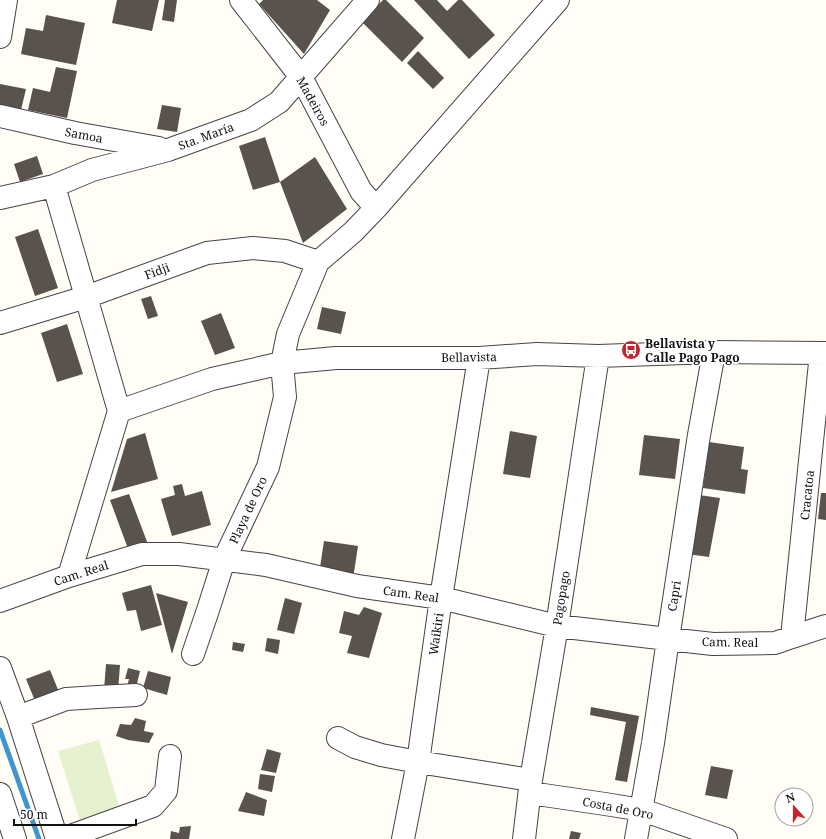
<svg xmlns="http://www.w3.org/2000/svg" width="826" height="839" font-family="'Noto Serif',serif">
  <rect width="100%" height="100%" fill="#fffdf5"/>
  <path fill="#e6f2cf" d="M99 740 121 812 81 824 58 751Z"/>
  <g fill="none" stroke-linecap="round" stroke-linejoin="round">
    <path stroke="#3f96cf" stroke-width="5" d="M0 730 39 839"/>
  </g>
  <path fill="#5a524d" d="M117 0H159L152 31 112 23Z
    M165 0H177L174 22 162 20Z
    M263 0H317L330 10 304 54 259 4Z
    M383 0H386L424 38 402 62 361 21Z
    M414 0H437L447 11 458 0H462L495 35 469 59Z
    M46 15 85 23 76 65 21 54 26 28 43 31Z
    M418 51 444 78 433 89 407 63Z
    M56 67 77 71 67 118 28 110 33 88 50 92Z
    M0 84 26 89 21 110 0 106Z
    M162 105 181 108 177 132 157 129Z
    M265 137 280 182 253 190 239 146Z
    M37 156 43 174 20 182 14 164Z
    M315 157 347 209 303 243 280 182Z
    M38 229 58 288 35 296 15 237Z
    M151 296 158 316 148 319 141 299Z
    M322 307 346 312 341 334 317 329Z
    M221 313 235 348 215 355 201 321Z
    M67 324 83 374 57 382 41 333Z
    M510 431 537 436 530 478 503 474Z
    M145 433 158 479 111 492 127 439Z
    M644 435 680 439 675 479 639 475Z
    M709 442 744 447 741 469 748 470 745 494 703 488Z
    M182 484 185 496 202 491 211 525 172 536 161 499 175 495 173 486Z
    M821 493H826V520L818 519Z
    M129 494 149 547 130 554 110 500Z
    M699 495 720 498 709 557 687 554Z
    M324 541 358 546 353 579 319 574Z
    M151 585 162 625 141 631 136 610 127 611 122 593Z
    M156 593 188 602 172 654Z
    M285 598 302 603 294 634 277 630Z
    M364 607 382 613 369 658 347 653 352 636 339 633 344 611 359 615Z
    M267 638 280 640 278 654 265 651Z
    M233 642 245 644 243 652 232 650Z
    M106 664 120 665 118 691 104 690Z
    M128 668 140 671 135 692 126 690 129 679H125Z
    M50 670 59 692 35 701 26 679Z
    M148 671 171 677 167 695 143 688Z
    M591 707 639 716 627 782 615 780 626 722 590 715Z
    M135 718 146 721 144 731 154 733 149 743 128 740 116 736 120 724 131 725Z
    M267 749 281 753 276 773 261 770Z
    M711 766 733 770 727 799 705 795Z
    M260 774 275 776 272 792 258 789Z
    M246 792 267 800 264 816 238 811Z
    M191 826 189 839H170L171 831 179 833 180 827Z
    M571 831 581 833 579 839H569Z"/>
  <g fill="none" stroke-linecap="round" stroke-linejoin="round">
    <g stroke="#444" stroke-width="24">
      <path id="minor" d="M241 0 301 77 361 191 376 208
        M0 37 6 0
        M0 116 75 133 159 148
        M54 186 119 411 69 576
        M0 198 54 186 92 170 168 150 251 120 279 102 368 0
        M0 323 86 297 207 253 253 248 285 251 318 262
        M119 411 212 379 282 363 336 358H479L537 354 598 356 714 352 826 353
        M0 601 69 576 142 554H179L266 565 357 586 441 598 557 626 668 639 713 644 775 643 792 637 826 626
        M792 637 821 353
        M193 654 208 610 224 560 268 467 285 397 282 363 288 334 318 262 353 232 376 208 558 0
        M0 668 18 717 57 839
        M18 717 66 699 98 697 136 695
        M338 738 355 747 381 755 418 762 531 780
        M530 793 605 804 642 810 726 839
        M0 794 15 839
        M62 839 153 806 166 791 170 756
        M403 839 418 762 441 598 479 358
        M524 839 531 780 557 626 598 356
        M636 839 653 743 668 639 699 435 714 352"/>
    </g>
    <use href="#minor" stroke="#fff" stroke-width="22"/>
  </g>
  <defs>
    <g id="bus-disc" transform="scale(1)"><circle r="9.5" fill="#c4262e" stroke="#fff"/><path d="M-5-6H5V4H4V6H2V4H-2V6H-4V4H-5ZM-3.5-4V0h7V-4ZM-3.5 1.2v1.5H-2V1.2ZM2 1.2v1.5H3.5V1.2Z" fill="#fff"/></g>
  </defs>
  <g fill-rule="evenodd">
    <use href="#bus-disc" x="631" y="350"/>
  </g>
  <g text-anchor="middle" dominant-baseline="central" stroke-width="4" stroke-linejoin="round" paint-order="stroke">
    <g font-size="12" fill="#111" stroke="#fff">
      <text transform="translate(313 101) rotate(61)">Madeiros</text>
      <text transform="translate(84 135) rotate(11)">Samoa</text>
      <text transform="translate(206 136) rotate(-20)">Sta. María</text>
      <text transform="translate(157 271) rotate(-20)">Fidji</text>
      <text transform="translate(469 357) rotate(-1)">Bellavista</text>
      <text transform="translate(807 495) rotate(-84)">Cracatoa</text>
      <text transform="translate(248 510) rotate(-65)">Playa de Oro</text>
      <text transform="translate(81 573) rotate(-18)">Cam. Real</text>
      <text transform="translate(411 594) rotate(8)">Cam. Real</text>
      <text transform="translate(674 596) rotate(-81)">Capri</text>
      <text transform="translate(561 598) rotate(-81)">Pagopago</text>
      <text transform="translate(436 634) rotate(-82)">Waikiri</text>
      <text transform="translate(730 642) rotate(1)">Cam. Real</text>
      <text transform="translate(618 808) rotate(11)">Costa de Oro</text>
    </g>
    <g font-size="12" font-weight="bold" fill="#111" stroke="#fff" text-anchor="start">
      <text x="645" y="343">Bellavista y<tspan x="645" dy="14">Calle Pago Pago</tspan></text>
    </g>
  </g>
  <g transform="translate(794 807) rotate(339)"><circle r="19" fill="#ffffff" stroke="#a0a0a0"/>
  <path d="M0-3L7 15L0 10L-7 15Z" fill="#c4262e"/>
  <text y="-6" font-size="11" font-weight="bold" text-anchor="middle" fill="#111111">N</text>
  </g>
  <path d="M14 819v6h122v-6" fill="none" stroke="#111111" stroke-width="2"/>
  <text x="20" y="819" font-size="12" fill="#111111" stroke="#ffffff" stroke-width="3" paint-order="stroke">50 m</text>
</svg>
